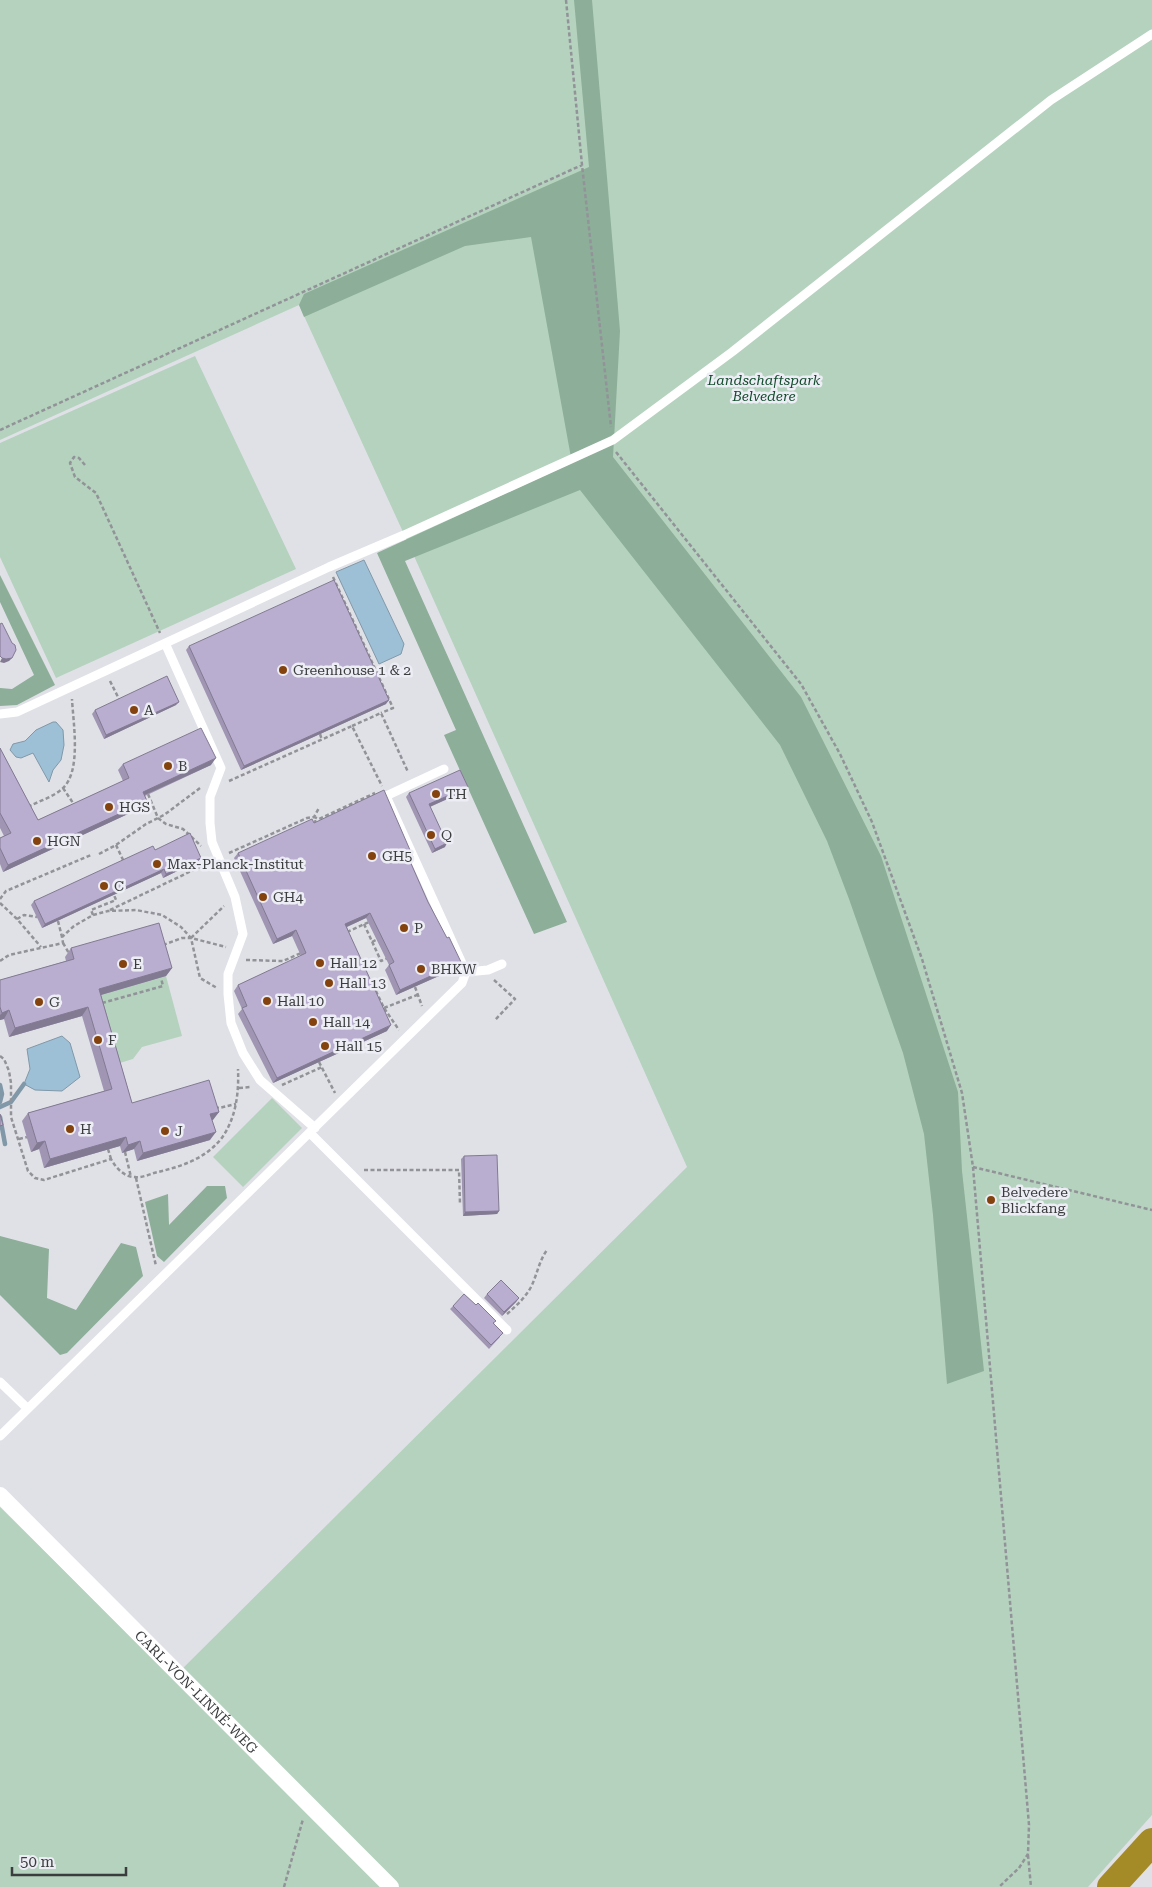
<svg xmlns="http://www.w3.org/2000/svg" width="1152" height="1887" font-family="'Roboto Serif',serif">
  <rect width="100%" height="100%" fill="#e0e1e7"/>
  <path fill="#b5d2be" d="M0 0H1152V1815L1088 1887H0V1507L173 1678 687 1167 414 556 299 305 0 440Z
    M195 356 296 569 56 678 0 557V443Z
    M166 976 182 1036 142 1047 133 1059 113 1065 94 997Z
    M272 1098 302 1128 243 1187 213 1157Z"/>
  <path fill="#8dae98" d="M574 0H592L620 331 613 457 801 697 881 856 958 1092 962 1171 984 1371 947 1384 933 1215 924 1134 903 1053 849 899 827 841 780 745 580 490 405 561 567 922 534 934 444 735 456 730 377 553 572 463 531 237 465 246 304 317 299 305 304 294 589 167Z
    M0 575 55 685 17 705 0 706V688L12 689 34 675 0 602Z
    M207 1186H225L227 1198 164 1262 157 1256 145 1202 168 1194 169 1225Z
    M0 1236 49 1249 47 1298 76 1310 121 1243 136 1247 143 1276 67 1353 60 1355 0 1295Z"/>
  <path fill="#9ec0d6" stroke="#8098a8" d="M364 560 404 644 401 654 379 664 336 572Z
    M53 722H56L63 730 64 745 61 760 53 770 49 782 33 753 21 758 16 757 10 750 13 744 25 741 36 730Z
    M62 1036 70 1043 80 1077 62 1091 35 1090 24 1084 30 1069 27 1049Z"/>
  <g fill="none" stroke-linecap="round" stroke-linejoin="round">
    <path stroke="#8098a8" stroke-width="4.5" d="M0 1085 2 1094 0 1102
      M0 1107 11 1102 24 1084
      M0 1117 5 1144"/>
    <path stroke="#929398" stroke-width="2.5" stroke-dasharray="4 2.5" stroke-linecap="butt" d="M566 0 582 165 611 427
      M0 430 582 165
      M616 452 801 684 840 754 872 822 922 959 962 1093 973 1167 1029 1825 1028 1854 1019 1868 999 1887
      M85 465 79 458 74 457 70 463 75 477 96 493 160 633
      M333 577 393 708 381 713
      M110 681 120 701
      M352 726 381 713 408 772
      M320 734 322 740
      M229 781 352 726 382 786
      M63 788 75 806
      M148 794 158 818 166 824 183 829 201 846
      M28 807C39 801 53 797 62 789 82 772 73 722 72 699
      M316 824 314 817 319 819 375 793
      M116 845 124 862
      M229 853 307 818 314 817 319 808
      M99 854 116 845 146 824 164 815 200 788
      M0 899 6 891 91 855
      M0 903 17 919 41 947
      M110 910 208 863
      M93 915 91 910 116 900 114 895
      M17 919 24 915 37 917
      M58 921 62 937
      M364 924 381 961 388 958
      M347 932 369 922
      M191 938 224 906
      M372 942 376 940
      M63 943 70 955
      M163 945 182 938H191L200 978 217 988
      M246 960 283 961 301 953
      M0 961 9 955 63 943 62 937 74 926 93 915 108 911 136 910 162 915 181 927 191 938 226 947
      M494 980 515 999 495 1020
      M373 985 384 1008 399 1030
      M415 987 422 1006
      M102 1003 163 986 161 978
      M384 1008 417 995
      M0 1056 4 1059 9 1071 11 1083V1117L28 1171 35 1178 44 1180 111 1159C116 1168 124 1177 135 1177 141 1178 148 1175 154 1173 179 1167 204 1160 221 1139 236 1119 239 1093 238 1069
      M319 1062 335 1093
      M282 1085 322 1067
      M239 1088 250 1087
      M215 1107 219 1108 236 1104
      M19 1139 27 1137
      M108 1149 111 1159
      M125 1152 131 1177
      M973 1167 1152 1210
      M364 1170H459L460 1204
      M136 1178 156 1266
      M507 1314C516 1306 525 1298 531 1287 537 1275 539 1261 547 1250
      M1028 1855 1031 1887
      M284 1887 303 1819"/>
    <path stroke="#fff" stroke-width="9" d="M165 643 221 768 210 797V823L212 842 235 897 243 934 228 974V994L231 1023 243 1053 260 1080 315 1128
      M0 714 17 712 329 567 404 535 613 440 732 352 1051 100 1152 34
      M466 972 488 970 502 964
      M310 1133 507 1330
      M0 1382 27 1408
      M0 1436 462 983 466 972 386 796 444 769"/>
    <path stroke="#fff" stroke-width="16" id="s1" d="M0 1495 391 1887"/>
    <path stroke="#a48b27" stroke-width="28" d="M1111 1887 1152 1842"/>
  </g>
  <path fill="#a096b3" d="M189 646 386 704 241 770 186 650Z
    M176 705 104 739 92 714 95 710Z
    M0 748 38 820 123 781 118 770 123 764 211 765 145 796 147 801 143 807 3 872 0 864V838L4 836 0 828Z
    M468 787 465 791 430 807 445 847 432 853 406 797 409 793Z
    M314 823 410 862 457 968 396 995 385 970 389 965 366 918 347 927 387 1031 273 1083 238 1014 242 1009 234 991 238 985 301 956 292 936 273 944 234 858 238 853Z
    M155 850 201 858 198 861 163 878 161 873 42 928 31 905 34 901Z
    M71 948 172 968 166 976 101 995 132 1103 219 1112 212 1120 210 1140 137 1161 134 1149 122 1153 120 1146 44 1168 39 1149 31 1152 22 1121 28 1113 104 1091 82 1016 9 1037 4 1019 0 1020V980L66 961 65 957Z
    M464 1156 499 1211 497 1214 463 1216 461 1159Z
    M487 1294 519 1298 516 1302 502 1316 484 1298Z
    M453 1306 494 1323 500 1337 489 1349 450 1309Z"/>
  <path fill="#827a92" d="M2 658H12L9 661 4 663 0 662Z
    M389 700 386 704 241 770 244 766Z
    M179 702 176 705 104 739 106 735Z
    M216 758 211 765 138 798 143 792Z
    M468 787 465 791 427 808 429 804Z
    M147 801 143 807 3 872 8 865Z
    M447 843 445 847 432 853 435 849Z
    M201 858 198 861 163 878 166 874Z
    M164 869 161 873 42 928 45 924Z
    M370 913 366 918 342 929 345 924Z
    M296 930 292 936 273 944 277 939Z
    M461 962 457 968 396 995 400 990Z
    M172 968 166 976 94 997 99 989Z
    M88 1007 82 1016 9 1037 15 1028Z
    M9 1010 4 1019 0 1020V1015L2 1013Z
    M391 1025 387 1031 273 1083 277 1078Z
    M219 1112 213 1120 205 1123 210 1114Z
    M216 1132 210 1140 137 1161 143 1153Z
    M126 1137 120 1146 44 1168 50 1159Z
    M45 1141 39 1149 31 1152 37 1143Z
    M140 1141 134 1149 122 1153 128 1145Z
    M499 1211 497 1214 463 1216 465 1212Z
    M519 1298 516 1302 502 1316 504 1312Z"/>
  <path fill="#baaed0" stroke="#827a92" d="M334 580 389 700 244 766 189 646Z
    M2 623 12 643 15 645 16 650 12 658 6 659 2 658 0 656V624Z
    M167 676 179 702 106 735 95 710Z
    M201 728 216 758 143 792 147 801 8 865 0 848V838L11 833 0 813V748L38 820 129 778 123 764Z
    M460 770 468 787 429 804 447 843 435 849 409 793Z
    M384 790 413 857 409 859 428 902 447 938 449 937 461 962 400 990 389 965 394 962 370 913 345 924 391 1025 277 1078 242 1008 247 1006 238 985 306 953 296 930 277 939 238 853 312 819 314 823Z
    M190 833 201 858 166 874 164 869 45 924 34 901 153 846 155 850Z
    M159 923 172 968 99 989 132 1103 209 1080 219 1112 210 1114 216 1132 143 1153 140 1141 128 1145 126 1137 50 1159 45 1141 37 1143 28 1113 112 1089 88 1007 15 1028 9 1010 2 1013 0 1007V980L74 959 71 948Z
    M0 1114 3 1125 0 1126Z
    M497 1155 499 1211 465 1212 464 1156Z
    M501 1280 519 1298 504 1312 487 1294Z
    M464 1294 476 1305 478 1303 496 1321 493 1323 503 1333 491 1345 453 1306Z"/>
  <g fill="#84430e" stroke="#edeef5" stroke-width="2">
    <circle cx="283" cy="670" r="5"/>
    <circle cx="134" cy="710" r="5"/>
    <circle cx="168" cy="766" r="5"/>
    <circle cx="436" cy="794" r="5"/>
    <circle cx="109" cy="807" r="5"/>
    <circle cx="431" cy="835" r="5"/>
    <circle cx="37" cy="841" r="5"/>
    <circle cx="372" cy="856" r="5"/>
    <circle cx="157" cy="864" r="5"/>
    <circle cx="104" cy="886" r="5"/>
    <circle cx="263" cy="897" r="5"/>
    <circle cx="404" cy="928" r="5"/>
    <circle cx="320" cy="963" r="5"/>
    <circle cx="123" cy="964" r="5"/>
    <circle cx="421" cy="969" r="5"/>
    <circle cx="329" cy="983" r="5"/>
    <circle cx="267" cy="1001" r="5"/>
    <circle cx="39" cy="1002" r="5"/>
    <circle cx="313" cy="1022" r="5"/>
    <circle cx="98" cy="1040" r="5"/>
    <circle cx="325" cy="1046" r="5"/>
    <circle cx="70" cy="1129" r="5"/>
    <circle cx="165" cy="1131" r="5"/>
    <circle cx="991" cy="1200" r="5"/>
  </g>
  <g text-anchor="middle" dominant-baseline="central" stroke-width="5" stroke-linejoin="round" paint-order="stroke">
    <g font-size="14" font-style="italic" fill="#134c2d" stroke="#edeef5">
      <text x="764" y="380">Landschaftspark<tspan x="764" dy="16">Belvedere</tspan></text>
    </g>
    <g font-size="14" fill="#3b3c3e" stroke="#edeef5" text-anchor="start">
      <text x="293" y="670">Greenhouse 1 &amp; 2</text>
      <text x="144" y="710">A</text>
      <text x="178" y="766">B</text>
      <text x="446" y="794">TH</text>
      <text x="119" y="807">HGS</text>
      <text x="441" y="835">Q</text>
      <text x="47" y="841">HGN</text>
      <text x="382" y="856">GH5</text>
      <text x="167" y="864">Max-Planck-Institut</text>
      <text x="114" y="886">C</text>
      <text x="273" y="897">GH4</text>
      <text x="414" y="928">P</text>
      <text x="330" y="963">Hall 12</text>
      <text x="133" y="964">E</text>
      <text x="431" y="969">BHKW</text>
      <text x="339" y="983">Hall 13</text>
      <text x="277" y="1001">Hall 10</text>
      <text x="49" y="1002">G</text>
      <text x="323" y="1022">Hall 14</text>
      <text x="108" y="1040">F</text>
      <text x="335" y="1046">Hall 15</text>
      <text x="80" y="1129">H</text>
      <text x="175" y="1131">J</text>
      <text x="1001" y="1192">Belvedere<tspan x="1001" dy="16">Blickfang</tspan></text>
    </g>
    <g font-size="14" fill="#3b3c3e" stroke="#edeef5">
      <text stroke="none"><textPath href="#s1" startOffset="278">CARL-VON-LINNÉ-WEG</textPath></text>
    </g>
  </g>
  <path d="M12 1867v8h114v-8" fill="none" stroke="#3b3c3e" stroke-width="2.5"/>
  <text x="20" y="1867" font-size="15" fill="#3b3c3e" stroke="#edeef5" stroke-width="4" paint-order="stroke">50 m</text>
</svg>
